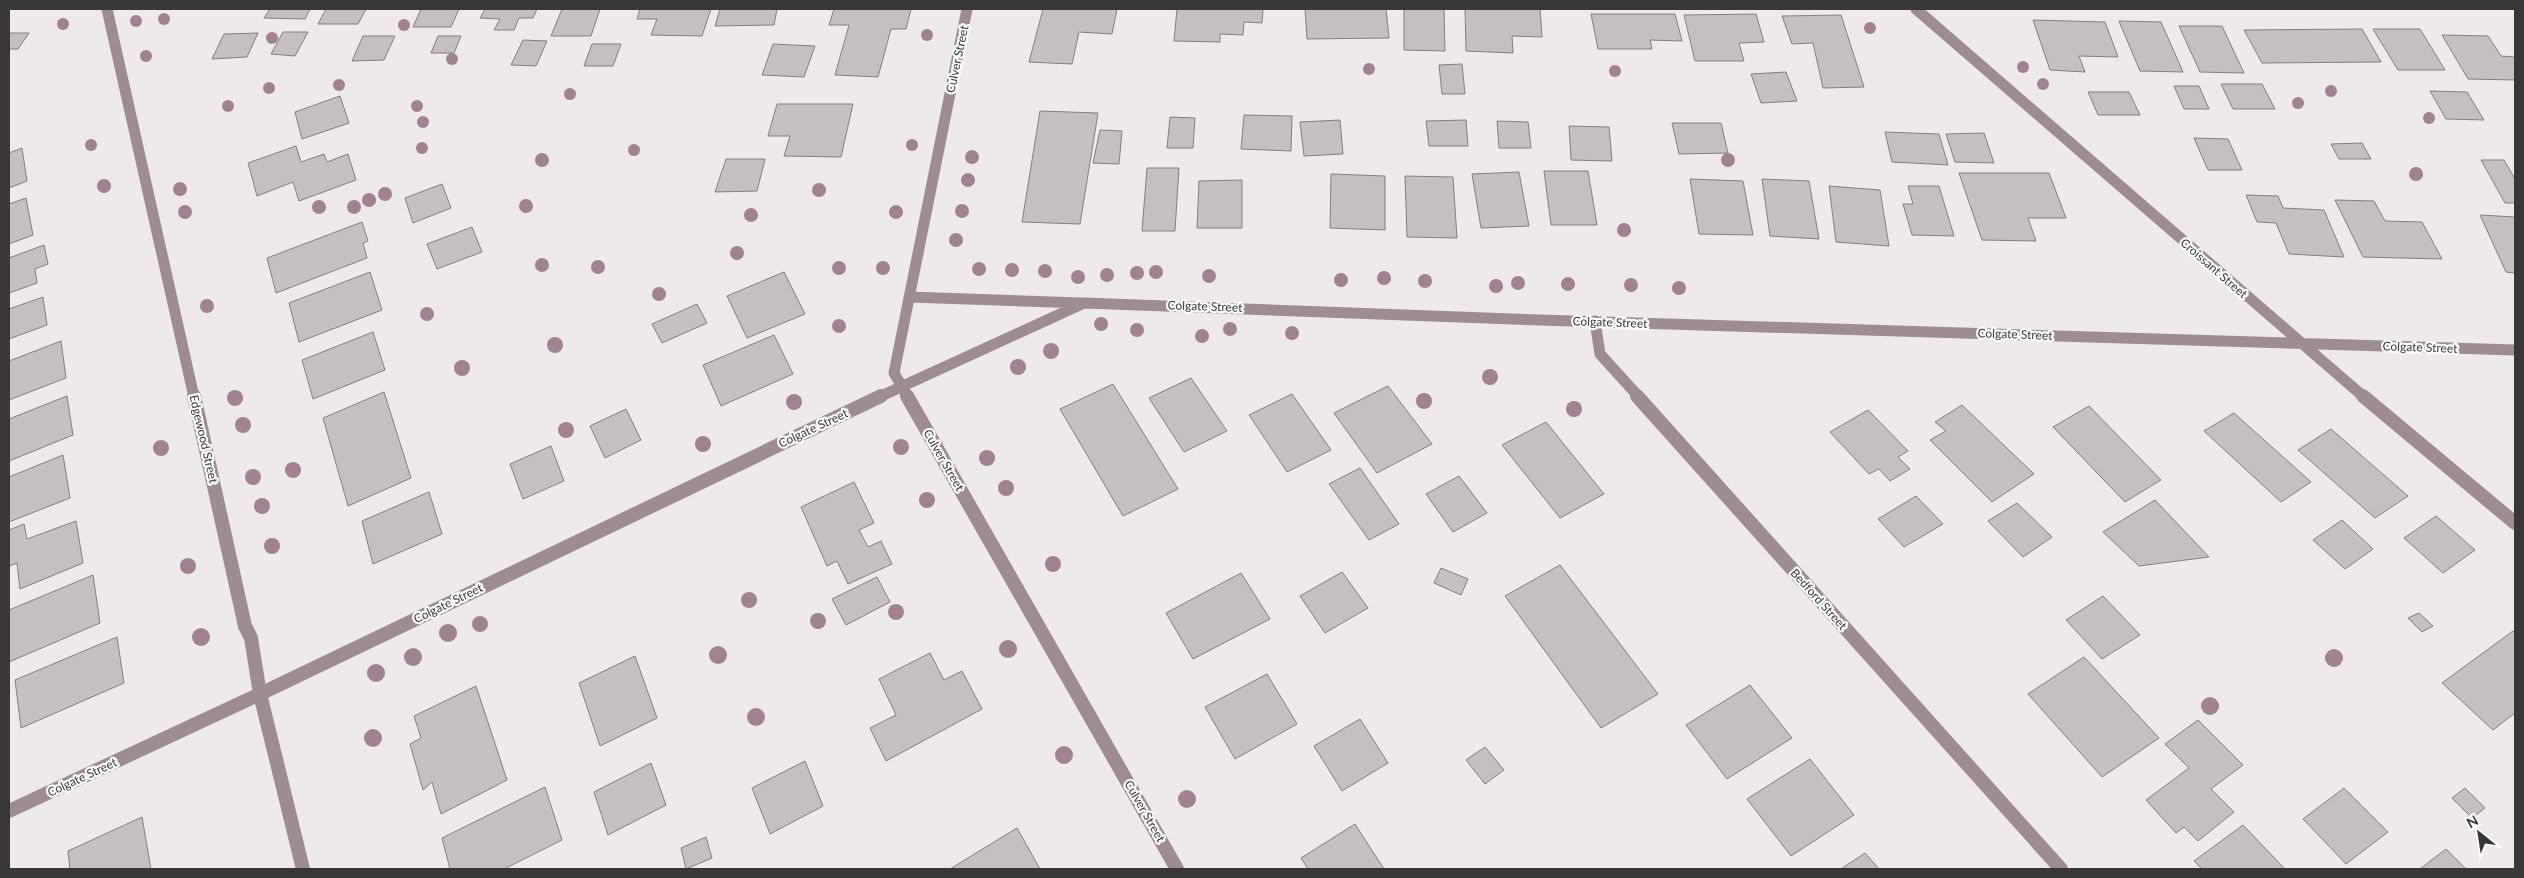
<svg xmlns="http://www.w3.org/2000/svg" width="2524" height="878" font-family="Lato,sans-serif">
  <rect width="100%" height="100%" fill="#eee9eb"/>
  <path fill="#c4bfc1" stroke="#837e80" d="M270 9H310L305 19 264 18Z
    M326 9H366L358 24H318Z
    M421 9H459L451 27H413Z
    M485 9H537L533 18H519L514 30H494L500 19 480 18Z
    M562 9H600L591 36H551Z
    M640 9H711L702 36 651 35 657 19H637Z
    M720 9H777L774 25 715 26Z
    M834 9H911L906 29H891L878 77 835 75 849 25H829Z
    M1043 9H1117L1112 34 1079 32 1072 64 1029 62Z
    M1177 9H1263L1262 23 1244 22 1243 35 1220 34V42L1174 41Z
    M1305 9H1386L1389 38 1307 39Z
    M1404 9H1444L1445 51 1404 50Z
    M1465 9H1540L1542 37 1512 36 1513 53 1466 51Z
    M1591 14H1675L1682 41 1650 40 1652 49H1598Z
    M1756 14 1764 42 1739 43 1744 61H1695L1684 15Z
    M1841 15 1864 87 1823 88 1813 43 1792 44 1782 16Z
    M2033 20 2105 22 2118 57 2079 56 2085 72 2050 70Z
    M2119 21 2161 22 2183 72 2140 71Z
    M2179 26H2222L2244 73 2200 72Z
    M2362 29 2381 62 2262 63 2244 30Z
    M2373 29H2420L2445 70H2398Z
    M283 32H308L295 56 271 54Z
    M9 33H29L18 49H9Z
    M258 33 247 57 212 59 224 34Z
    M2442 35 2488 36 2501 56 2515 57V80L2468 79Z
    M363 36H395L384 60 352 61Z
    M438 36H461L454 53H431Z
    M523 40 547 41 536 66 511 65Z
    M592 44H621L613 66H584Z
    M773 44 815 46 804 77 762 75Z
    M1462 64 1465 94H1442L1439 65Z
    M1786 72 1797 101 1761 103 1751 74Z
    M2221 84H2262L2275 109H2233Z
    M2174 86H2199L2209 109H2184Z
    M2430 91 2467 92 2484 120 2446 119Z
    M2088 92H2129L2140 115H2098Z
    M340 96 349 123 302 139 295 112Z
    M777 104H853L841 157 784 156 790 136H768Z
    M1040 111 1098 113 1080 224 1022 222Z
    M1244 115 1292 116 1291 151 1241 149Z
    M1170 117 1195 118 1193 148H1167Z
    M1340 120 1343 154 1304 156 1300 122Z
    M1466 120 1468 146H1429L1426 121Z
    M1497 121 1528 122 1531 148H1499Z
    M1672 123H1721L1728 153 1679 154Z
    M1569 126 1609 127 1612 161 1571 160Z
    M1100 130 1122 131 1119 164 1093 163Z
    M1885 132 1939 134 1948 165 1892 162Z
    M1984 133 1994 163 1955 162 1946 134Z
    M2194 138 2228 139 2242 170H2208Z
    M2362 143 2371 159H2339L2331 144Z
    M296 146 301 162 324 154 327 162 348 154 356 180 299 201 293 182 257 196 248 163Z
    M22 148 27 181 9 188V153Z
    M726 159H765L757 191 715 192Z
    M2481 160H2504L2515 179V203H2505Z
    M1147 168H1179L1175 231H1142Z
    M1544 171H1588L1597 225H1551Z
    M1519 172 1529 226 1481 228 1472 174Z
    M1959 173H2049L2066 218H2028L2036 241 1982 240Z
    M1331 174 1385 176V230L1330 228Z
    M1405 176 1453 177 1457 238 1407 237Z
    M1690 179 1743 181 1753 235 1699 234Z
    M1762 179 1809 181 1819 239 1770 236Z
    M1242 180V228H1197L1199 181Z
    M442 184 451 208 413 223 405 198Z
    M1829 186 1880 190 1889 246 1836 242Z
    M1908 186H1939L1954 236 1912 235 1903 204H1913Z
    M2246 195 2278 196 2283 208 2324 210 2344 257 2289 254 2276 223 2257 222Z
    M26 198 33 235 9 244V204Z
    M2335 200 2374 201 2385 221 2422 222 2442 259 2363 257Z
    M2480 215 2515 217V273L2506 272Z
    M362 222 368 241 363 243 367 258 276 293 267 258Z
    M472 227 482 252 437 269 427 244Z
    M44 245 48 264 35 269 37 283 9 293V258Z
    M370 272 382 310 299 342 289 303Z
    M784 272 805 314 747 338 727 296Z
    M43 297 47 325 9 339V309Z
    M697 304 707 323 662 343 652 324Z
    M373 332 385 370 313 399 302 360Z
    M774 335 793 374 721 406 703 365Z
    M61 341 66 378 9 400V361Z
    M1191 378 1227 431 1184 452 1149 398Z
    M1113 384 1178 489 1123 516 1060 409Z
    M1388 386 1432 444 1377 473 1334 413Z
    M384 392 411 478 348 506 323 418Z
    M1292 394 1331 450 1287 472 1249 415Z
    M67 396 73 435 9 461V419Z
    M1962 405 2034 474 1992 502 1930 440 1946 431 1935 422Z
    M2089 406 2161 480 2125 502 2053 427Z
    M626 409 641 440 605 458 590 426Z
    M1868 410 1908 451 1898 457 1910 469 1890 481 1879 469 1869 474 1830 432Z
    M2234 413 2311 482 2281 502 2204 431Z
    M1546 422 1604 494 1560 518 1502 445Z
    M2331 429 2408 496 2375 518 2298 450Z
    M551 446 564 481 523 499 510 464Z
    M63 455 70 498 9 522V477Z
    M1360 468 1399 524 1369 540 1329 484Z
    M1459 476 1487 513 1453 532 1426 494Z
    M854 482 874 523 859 530 868 547 881 541 892 564 848 584 837 561 827 566 801 507Z
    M429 492 442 534 373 564 362 521Z
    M1916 496 1943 524 1904 547 1878 519Z
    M2155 500 2209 557 2139 566 2103 532Z
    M2017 503 2052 537 2023 557 1988 521Z
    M2436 516 2475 550 2443 573 2404 538Z
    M2342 520 2373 549 2345 569 2313 540Z
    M76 521 83 563 20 589 17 563 9 566V530L24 524 27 539Z
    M1560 565 1658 694 1601 728 1505 596Z
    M1441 568 1468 579 1461 595 1434 583Z
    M1342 572 1368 608 1325 633 1300 596Z
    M1241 573 1270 619 1193 659 1166 613Z
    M93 575 100 623 9 662V610Z
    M877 577 890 602 846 625 832 599Z
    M2103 596 2140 635 2102 659 2066 620Z
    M2419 613 2433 626 2422 632 2408 618Z
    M2513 631 2515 633V713L2493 730 2442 683Z
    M117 637 124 683 21 728 15 680Z
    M930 653 944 680 962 671 982 709 886 761 870 728 896 715 879 679Z
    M635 656 657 718 600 746 579 683Z
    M2084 657 2159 738 2102 777 2028 694Z
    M1267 674 1297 724 1235 759 1205 707Z
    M1750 685 1792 738 1727 779 1686 725Z
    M476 686 507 780 441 814 432 782 423 790 410 744 421 738 414 716Z
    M1360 719 1388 763 1342 791 1314 746Z
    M2198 720 2243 765 2211 789 2234 812 2198 841 2184 827 2176 833 2146 800 2189 768 2165 744Z
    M1485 747 1504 770 1485 784 1466 760Z
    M1810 759 1854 815 1791 856 1747 799Z
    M805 761 823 806 770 834 752 788Z
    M651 763 666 805 608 835 594 792Z
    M545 787 562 840 504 869H450L442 838Z
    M2344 788 2388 832 2346 864 2303 819Z
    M2465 788 2485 808 2472 818 2452 798Z
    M142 817 151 869H70L68 851Z
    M1355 824 1384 869H1308L1301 858Z
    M2243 825 2285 869H2202L2194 861Z
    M1017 828 1040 869H950Z
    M706 837 712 858 686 869 681 848Z
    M2446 849 2466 869H2420Z
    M1865 853 1879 869H1841Z"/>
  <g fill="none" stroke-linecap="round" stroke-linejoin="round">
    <path stroke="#9e8c93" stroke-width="11" d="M107 9 194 397
      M1916 9 2364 397
      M909 297 1081 303
      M1595 321 1600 354 1639 397
      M879 397 1084 303 1540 320 2515 350
      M908 397 894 373 967 9"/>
    <path stroke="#9e8c93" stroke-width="14" d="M194 396 245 626 251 638 260 694 303 869
      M907 396 1177 869
      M1637 396 2061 869
      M2363 396 2515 523
      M9 811 260 694 881 396"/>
  </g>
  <g fill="#a08290">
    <circle cx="164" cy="19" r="6"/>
    <circle cx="136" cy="21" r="6"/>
    <circle cx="63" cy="24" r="6"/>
    <circle cx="404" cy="25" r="6"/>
    <circle cx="1870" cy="28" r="6"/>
    <circle cx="927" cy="35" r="6"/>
    <circle cx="272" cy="38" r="6"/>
    <circle cx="146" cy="56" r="6"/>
    <circle cx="452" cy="59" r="6"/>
    <circle cx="2023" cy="67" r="6"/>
    <circle cx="1369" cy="69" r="6"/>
    <circle cx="1615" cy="71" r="6"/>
    <circle cx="2043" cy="84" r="6"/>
    <circle cx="339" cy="85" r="6"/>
    <circle cx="269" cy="88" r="6"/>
    <circle cx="2331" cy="91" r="6"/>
    <circle cx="570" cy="94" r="6"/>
    <circle cx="2298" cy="103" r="6"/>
    <circle cx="228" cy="106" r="6"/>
    <circle cx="417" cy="106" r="6"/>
    <circle cx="2429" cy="118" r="6"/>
    <circle cx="423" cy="122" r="6"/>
    <circle cx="91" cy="145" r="6"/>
    <circle cx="912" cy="145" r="6"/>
    <circle cx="422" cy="148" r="6"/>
    <circle cx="634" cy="150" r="6"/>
    <circle cx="972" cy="157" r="7"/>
    <circle cx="542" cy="160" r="7"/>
    <circle cx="1728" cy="160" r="7"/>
    <circle cx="2416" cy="174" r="7"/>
    <circle cx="968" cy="180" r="7"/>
    <circle cx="104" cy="186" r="7"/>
    <circle cx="180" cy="189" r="7"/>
    <circle cx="819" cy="190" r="7"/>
    <circle cx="385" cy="194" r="7"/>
    <circle cx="369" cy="200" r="7"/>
    <circle cx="526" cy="206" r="7"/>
    <circle cx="319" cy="207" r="7"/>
    <circle cx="354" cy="207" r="7"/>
    <circle cx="962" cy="211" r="7"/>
    <circle cx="185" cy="212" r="7"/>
    <circle cx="896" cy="212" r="7"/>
    <circle cx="751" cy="215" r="7"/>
    <circle cx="1624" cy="230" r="7"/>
    <circle cx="956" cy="240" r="7"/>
    <circle cx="737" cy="253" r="7"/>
    <circle cx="542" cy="265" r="7"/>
    <circle cx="598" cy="267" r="7"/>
    <circle cx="839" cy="268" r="7"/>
    <circle cx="883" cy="268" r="7"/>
    <circle cx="979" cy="269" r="7"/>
    <circle cx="1012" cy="270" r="7"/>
    <circle cx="1045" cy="271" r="7"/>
    <circle cx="1156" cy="272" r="7"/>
    <circle cx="1137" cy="273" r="7"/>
    <circle cx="1107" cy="275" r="7"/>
    <circle cx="1209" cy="276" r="7"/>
    <circle cx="1078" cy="277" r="7"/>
    <circle cx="1384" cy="278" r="7"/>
    <circle cx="1341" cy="280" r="7"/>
    <circle cx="1425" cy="281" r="7"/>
    <circle cx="1518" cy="283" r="7"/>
    <circle cx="1568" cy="284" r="7"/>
    <circle cx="1631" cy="285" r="7"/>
    <circle cx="1496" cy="286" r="7"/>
    <circle cx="1679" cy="288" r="7"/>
    <circle cx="659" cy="294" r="7"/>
    <circle cx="207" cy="306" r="7"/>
    <circle cx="427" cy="314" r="7"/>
    <circle cx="1101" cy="324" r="7"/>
    <circle cx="839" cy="326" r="7"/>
    <circle cx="1230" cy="329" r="7"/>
    <circle cx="1137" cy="330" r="7"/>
    <circle cx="1292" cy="333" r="7"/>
    <circle cx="1202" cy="336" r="7"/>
    <circle cx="555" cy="345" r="8"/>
    <circle cx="1051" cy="351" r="8"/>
    <circle cx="1018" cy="367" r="8"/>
    <circle cx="462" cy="368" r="8"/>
    <circle cx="1490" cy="377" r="8"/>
    <circle cx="235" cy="398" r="8"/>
    <circle cx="1424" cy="401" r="8"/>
    <circle cx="794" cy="402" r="8"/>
    <circle cx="1574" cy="409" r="8"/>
    <circle cx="243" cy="425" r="8"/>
    <circle cx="566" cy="430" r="8"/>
    <circle cx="703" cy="444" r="8"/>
    <circle cx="901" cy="447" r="8"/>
    <circle cx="161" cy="448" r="8"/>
    <circle cx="987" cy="458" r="8"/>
    <circle cx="293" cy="470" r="8"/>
    <circle cx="253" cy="477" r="8"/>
    <circle cx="1006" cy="488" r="8"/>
    <circle cx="927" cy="500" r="8"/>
    <circle cx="262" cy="506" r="8"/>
    <circle cx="272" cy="546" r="8"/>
    <circle cx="1053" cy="564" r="8"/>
    <circle cx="188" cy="566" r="8"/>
    <circle cx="749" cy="600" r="8"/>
    <circle cx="896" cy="612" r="8"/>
    <circle cx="818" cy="621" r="8"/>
    <circle cx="480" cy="624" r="8"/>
    <circle cx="448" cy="633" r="9"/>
    <circle cx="201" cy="637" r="9"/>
    <circle cx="1008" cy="649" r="9"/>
    <circle cx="718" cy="655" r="9"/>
    <circle cx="413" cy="657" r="9"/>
    <circle cx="2334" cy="658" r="9"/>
    <circle cx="376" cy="673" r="9"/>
    <circle cx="2210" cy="706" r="9"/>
    <circle cx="756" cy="717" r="9"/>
    <circle cx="373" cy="738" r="9"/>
    <circle cx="1064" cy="755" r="9"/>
    <circle cx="1187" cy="799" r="9"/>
  </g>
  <g text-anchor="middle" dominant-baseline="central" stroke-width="4.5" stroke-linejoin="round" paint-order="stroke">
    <g font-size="12" fill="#383637" stroke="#fff">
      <text transform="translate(957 59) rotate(-78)">Culver Street</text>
      <text transform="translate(2214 268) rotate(41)">Croissant Street</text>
      <text transform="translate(1205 306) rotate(2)">Colgate Street</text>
      <text transform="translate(1610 322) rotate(2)">Colgate Street</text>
      <text transform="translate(2015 334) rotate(2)">Colgate Street</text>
      <text transform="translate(2420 347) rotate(2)">Colgate Street</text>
      <text transform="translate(813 428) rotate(-25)">Colgate Street</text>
      <text transform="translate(204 439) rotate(77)">Edgewood Street</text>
      <text transform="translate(944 460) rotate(60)">Culver Street</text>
      <text transform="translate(1819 599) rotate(48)">Bedford Street</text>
      <text transform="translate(448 603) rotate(-26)">Colgate Street</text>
      <text transform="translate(82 777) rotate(-25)">Colgate Street</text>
      <text transform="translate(1145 811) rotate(60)">Culver Street</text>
    </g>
  </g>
  <rect width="2524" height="878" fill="none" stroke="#383637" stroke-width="20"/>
  <g transform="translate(2479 833) rotate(330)" stroke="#ffffff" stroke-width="4" paint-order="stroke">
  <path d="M0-4L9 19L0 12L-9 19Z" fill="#383637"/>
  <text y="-8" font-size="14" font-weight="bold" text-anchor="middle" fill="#383637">N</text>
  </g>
</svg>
